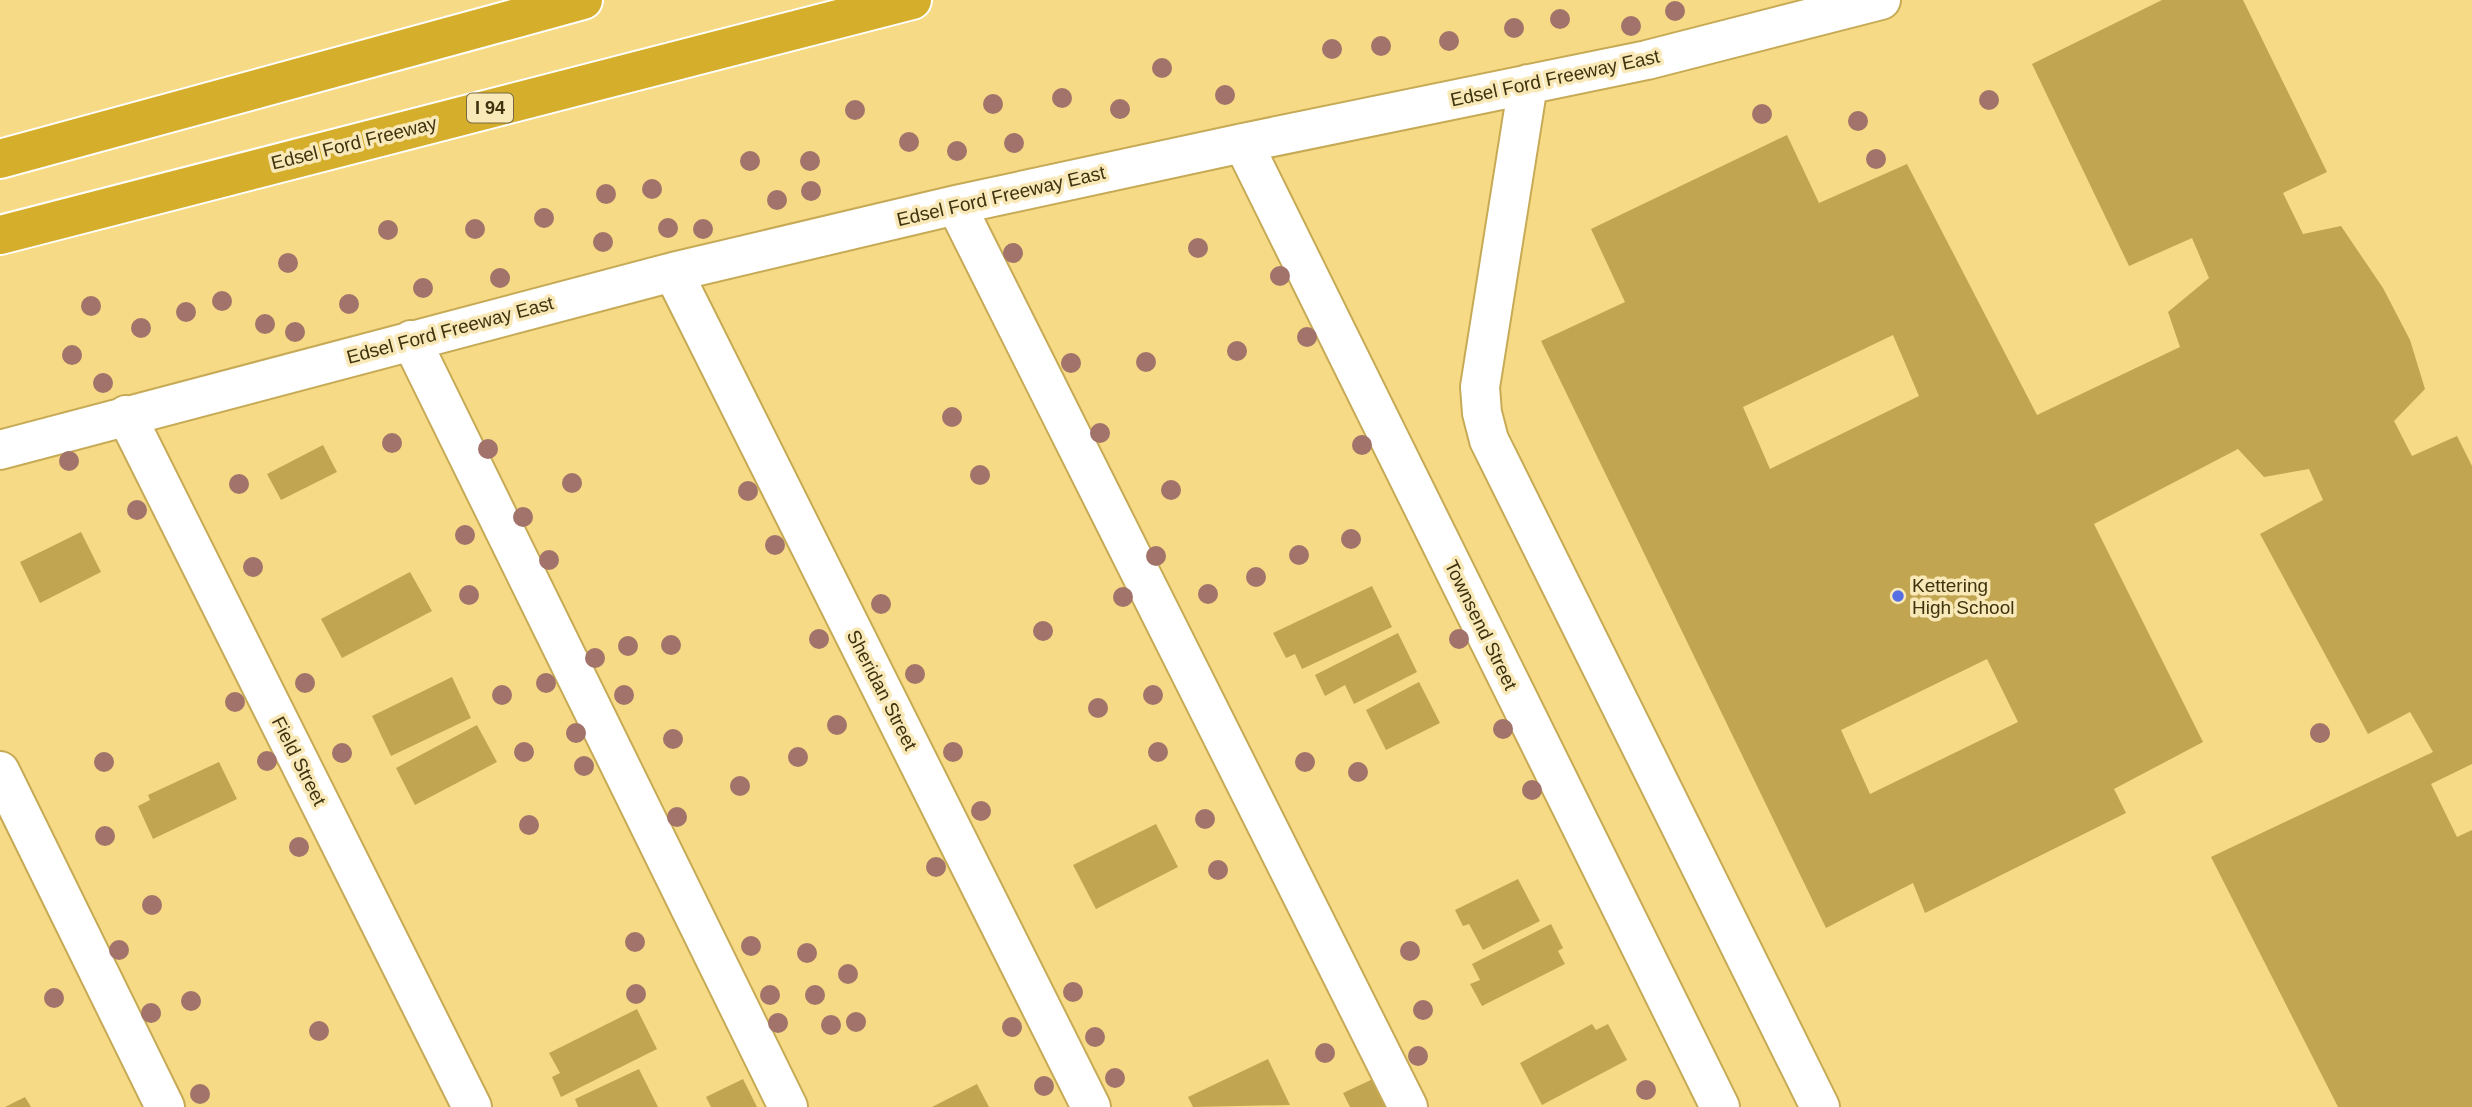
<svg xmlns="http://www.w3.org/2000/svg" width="2472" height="1107" font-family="Arial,sans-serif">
  <rect width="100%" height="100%" fill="#f7da86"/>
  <path fill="#c1a551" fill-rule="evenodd" d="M2162 0H2243L2327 172 2283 193 2303 234 2341 226 2383 288 2410 340 2425 389 2394 421 2412 456 2457 436 2472 466V764L2431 784 2457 837 2472 830V1107H2338L2211 857 2433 752 2410 712 2368 734 2260 534 2323 500 2309 469 2264 477 2238 449 2094 524 2203 742 2114 789 2126 813 1925 913 1913 883 1826 928 1541 341 1625 302 1591 229 1787 135 1819 203 1907 164 2037 415 2180 347 2168 312 2209 278 2192 238 2129 266 2032 64ZM1893 335 1919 396 1770 469 1743 407ZM1987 659 2018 722 1870 794 1841 730Z
    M323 445 337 472 281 500 267 474Z
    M81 532 101 572 40 603 20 562Z
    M410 572 432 611 342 658 321 619Z
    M1372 586 1392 627 1302 669 1295 654 1286 658 1273 633Z
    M1398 633 1417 672 1354 704 1345 685 1325 696 1315 675Z
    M452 677 471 718 391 756 372 716Z
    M1419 682 1440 723 1386 750 1366 710Z
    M477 725 497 762 415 805 396 768Z
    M219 762 237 799 153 839 138 806 150 800 148 795Z
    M1156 824 1178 867 1096 909 1073 865Z
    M1518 879 1540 921 1483 950 1469 924 1463 926 1455 910Z
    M1551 924 1563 948 1558 951 1565 964 1482 1006 1470 984 1480 980 1472 964Z
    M637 1009 657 1049 561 1097 552 1077 560 1073 549 1053Z
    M1592 1024 1596 1030 1608 1024 1627 1060 1542 1105 1520 1063Z
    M1268 1059 1290 1105 1193 1107 1188 1097Z
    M639 1069 658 1107H578L575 1099Z
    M1375 1078 1389 1107H1350L1343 1093Z
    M743 1079 757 1107H711L706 1097Z
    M977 1084 989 1107H932Z
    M25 1097 31 1107H5Z"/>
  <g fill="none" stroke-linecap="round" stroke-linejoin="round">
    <g stroke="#c6aa56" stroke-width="42">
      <path id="minor" d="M1528 84 1480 387 1482 413 1489 440 1820 1107
        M1243 143 1720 1107
        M956 205 1408 1107
        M673 272 1091 1107
        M411 340 788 1107
        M126 415 472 1107
        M0 450 673 272 956 205 1243 143 1647 60 1881 0
        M0 771 165 1107"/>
    </g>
    <g stroke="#fff" stroke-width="42">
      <path id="highway" d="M0 159 583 0
        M0 235 912 0"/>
    </g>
    <use href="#minor" stroke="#fff" stroke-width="38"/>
    <use href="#highway" stroke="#d5ae2b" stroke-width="38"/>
  </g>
  <g fill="#a1736b">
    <circle cx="1675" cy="11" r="10"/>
    <circle cx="1560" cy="19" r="10"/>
    <circle cx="1631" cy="26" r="10"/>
    <circle cx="1514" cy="28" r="10"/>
    <circle cx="1449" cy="41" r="10"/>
    <circle cx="1381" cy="46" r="10"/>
    <circle cx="1332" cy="49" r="10"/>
    <circle cx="1162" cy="68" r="10"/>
    <circle cx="1225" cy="95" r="10"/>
    <circle cx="1062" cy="98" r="10"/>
    <circle cx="1989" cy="100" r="10"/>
    <circle cx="993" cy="104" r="10"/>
    <circle cx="1120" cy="109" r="10"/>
    <circle cx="855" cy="110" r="10"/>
    <circle cx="1762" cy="114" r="10"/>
    <circle cx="1858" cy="121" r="10"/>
    <circle cx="909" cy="142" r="10"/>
    <circle cx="1014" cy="143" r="10"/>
    <circle cx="957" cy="151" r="10"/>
    <circle cx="1876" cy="159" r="10"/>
    <circle cx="750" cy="161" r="10"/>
    <circle cx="810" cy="161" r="10"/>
    <circle cx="652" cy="189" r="10"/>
    <circle cx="811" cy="191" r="10"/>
    <circle cx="606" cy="194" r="10"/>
    <circle cx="777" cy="200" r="10"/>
    <circle cx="544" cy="218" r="10"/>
    <circle cx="668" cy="228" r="10"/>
    <circle cx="475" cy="229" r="10"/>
    <circle cx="703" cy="229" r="10"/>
    <circle cx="388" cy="230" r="10"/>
    <circle cx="603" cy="242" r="10"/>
    <circle cx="1198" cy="248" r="10"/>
    <circle cx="1013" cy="253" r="10"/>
    <circle cx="288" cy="263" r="10"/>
    <circle cx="1280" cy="276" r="10"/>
    <circle cx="500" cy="278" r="10"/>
    <circle cx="423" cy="288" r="10"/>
    <circle cx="222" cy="301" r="10"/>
    <circle cx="349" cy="304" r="10"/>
    <circle cx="91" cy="306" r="10"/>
    <circle cx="186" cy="312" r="10"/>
    <circle cx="265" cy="324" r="10"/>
    <circle cx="141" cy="328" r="10"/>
    <circle cx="295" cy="332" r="10"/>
    <circle cx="1307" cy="337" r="10"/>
    <circle cx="1237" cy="351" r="10"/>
    <circle cx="72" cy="355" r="10"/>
    <circle cx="1146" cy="362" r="10"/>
    <circle cx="1071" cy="363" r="10"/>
    <circle cx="103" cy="383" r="10"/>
    <circle cx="952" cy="417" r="10"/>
    <circle cx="1100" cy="433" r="10"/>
    <circle cx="392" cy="443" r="10"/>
    <circle cx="1362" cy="445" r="10"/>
    <circle cx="488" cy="449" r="10"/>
    <circle cx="69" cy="461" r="10"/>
    <circle cx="980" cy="475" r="10"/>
    <circle cx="572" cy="483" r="10"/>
    <circle cx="239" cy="484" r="10"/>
    <circle cx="1171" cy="490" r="10"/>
    <circle cx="748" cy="491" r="10"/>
    <circle cx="137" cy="510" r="10"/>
    <circle cx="523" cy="517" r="10"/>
    <circle cx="465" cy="535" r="10"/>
    <circle cx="1351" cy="539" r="10"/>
    <circle cx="775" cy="545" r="10"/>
    <circle cx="1299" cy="555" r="10"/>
    <circle cx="1156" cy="556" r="10"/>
    <circle cx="549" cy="560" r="10"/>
    <circle cx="253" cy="567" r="10"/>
    <circle cx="1256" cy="577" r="10"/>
    <circle cx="1208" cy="594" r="10"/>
    <circle cx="469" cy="595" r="10"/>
    <circle cx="1123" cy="597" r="10"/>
    <circle cx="881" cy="604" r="10"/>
    <circle cx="1043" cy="631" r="10"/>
    <circle cx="819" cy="639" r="10"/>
    <circle cx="1459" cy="639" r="10"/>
    <circle cx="671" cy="645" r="10"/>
    <circle cx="628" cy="646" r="10"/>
    <circle cx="595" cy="658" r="10"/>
    <circle cx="915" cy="674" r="10"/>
    <circle cx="305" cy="683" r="10"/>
    <circle cx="546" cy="683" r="10"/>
    <circle cx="502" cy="695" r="10"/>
    <circle cx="624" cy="695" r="10"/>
    <circle cx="1153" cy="695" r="10"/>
    <circle cx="235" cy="702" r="10"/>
    <circle cx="1098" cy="708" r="10"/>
    <circle cx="837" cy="725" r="10"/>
    <circle cx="1503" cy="729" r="10"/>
    <circle cx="576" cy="733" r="10"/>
    <circle cx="2320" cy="733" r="10"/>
    <circle cx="673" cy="739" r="10"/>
    <circle cx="524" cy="752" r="10"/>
    <circle cx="953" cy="752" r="10"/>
    <circle cx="1158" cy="752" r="10"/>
    <circle cx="342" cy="753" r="10"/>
    <circle cx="798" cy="757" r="10"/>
    <circle cx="267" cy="761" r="10"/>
    <circle cx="104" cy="762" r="10"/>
    <circle cx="1305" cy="762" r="10"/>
    <circle cx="584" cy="766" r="10"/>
    <circle cx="1358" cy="772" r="10"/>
    <circle cx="740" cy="786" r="10"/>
    <circle cx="1532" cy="790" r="10"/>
    <circle cx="981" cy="811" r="10"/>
    <circle cx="677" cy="817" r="10"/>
    <circle cx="1205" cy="819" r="10"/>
    <circle cx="529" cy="825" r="10"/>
    <circle cx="105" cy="836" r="10"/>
    <circle cx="299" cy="847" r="10"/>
    <circle cx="936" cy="867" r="10"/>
    <circle cx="1218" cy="870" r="10"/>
    <circle cx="152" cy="905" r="10"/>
    <circle cx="635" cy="942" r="10"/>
    <circle cx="751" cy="946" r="10"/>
    <circle cx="119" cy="950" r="10"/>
    <circle cx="1410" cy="951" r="10"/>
    <circle cx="807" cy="953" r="10"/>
    <circle cx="848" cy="974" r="10"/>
    <circle cx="1073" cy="992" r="10"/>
    <circle cx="636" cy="994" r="10"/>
    <circle cx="770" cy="995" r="10"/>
    <circle cx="815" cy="995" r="10"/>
    <circle cx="54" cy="998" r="10"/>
    <circle cx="191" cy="1001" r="10"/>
    <circle cx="1423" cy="1010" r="10"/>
    <circle cx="151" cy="1013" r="10"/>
    <circle cx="856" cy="1022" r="10"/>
    <circle cx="778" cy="1023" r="10"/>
    <circle cx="831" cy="1025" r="10"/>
    <circle cx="1012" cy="1027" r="10"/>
    <circle cx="319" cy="1031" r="10"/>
    <circle cx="1095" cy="1037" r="10"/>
    <circle cx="1325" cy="1053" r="10"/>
    <circle cx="1418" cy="1056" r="10"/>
    <circle cx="1115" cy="1078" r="10"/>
    <circle cx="1044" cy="1086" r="10"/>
    <circle cx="1646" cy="1090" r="10"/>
    <circle cx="200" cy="1094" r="10"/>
  </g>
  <circle fill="#566fe5" stroke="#fae9b8" stroke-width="2.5" cx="1898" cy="596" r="7"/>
  <g text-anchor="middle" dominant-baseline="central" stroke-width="7" stroke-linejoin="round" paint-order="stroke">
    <rect fill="#fae9b8" stroke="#766a41" stroke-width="2" x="467" y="93.5" width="46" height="29" rx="5"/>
    <g font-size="18" font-weight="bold" fill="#3e330e">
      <text x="490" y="108">I 94</text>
    </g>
    <g font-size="19" fill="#3e330e" stroke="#fae9b8">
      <text transform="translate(1555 78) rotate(-12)">Edsel Ford Freeway East</text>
      <text transform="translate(354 143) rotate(-14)">Edsel Ford Freeway</text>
      <text transform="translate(1001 196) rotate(-13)">Edsel Ford Freeway East</text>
      <text transform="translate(450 330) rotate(-15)">Edsel Ford Freeway East</text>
      <text transform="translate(1481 625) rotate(64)">Townsend Street</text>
      <text transform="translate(882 690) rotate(63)">Sheridan Street</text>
      <text transform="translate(299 761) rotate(63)">Field Street</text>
    </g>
    <g font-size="19" fill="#3e330e" stroke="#fae9b8" text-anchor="start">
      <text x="1912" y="585">Kettering<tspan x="1912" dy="22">High School</tspan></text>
    </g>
  </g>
</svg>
